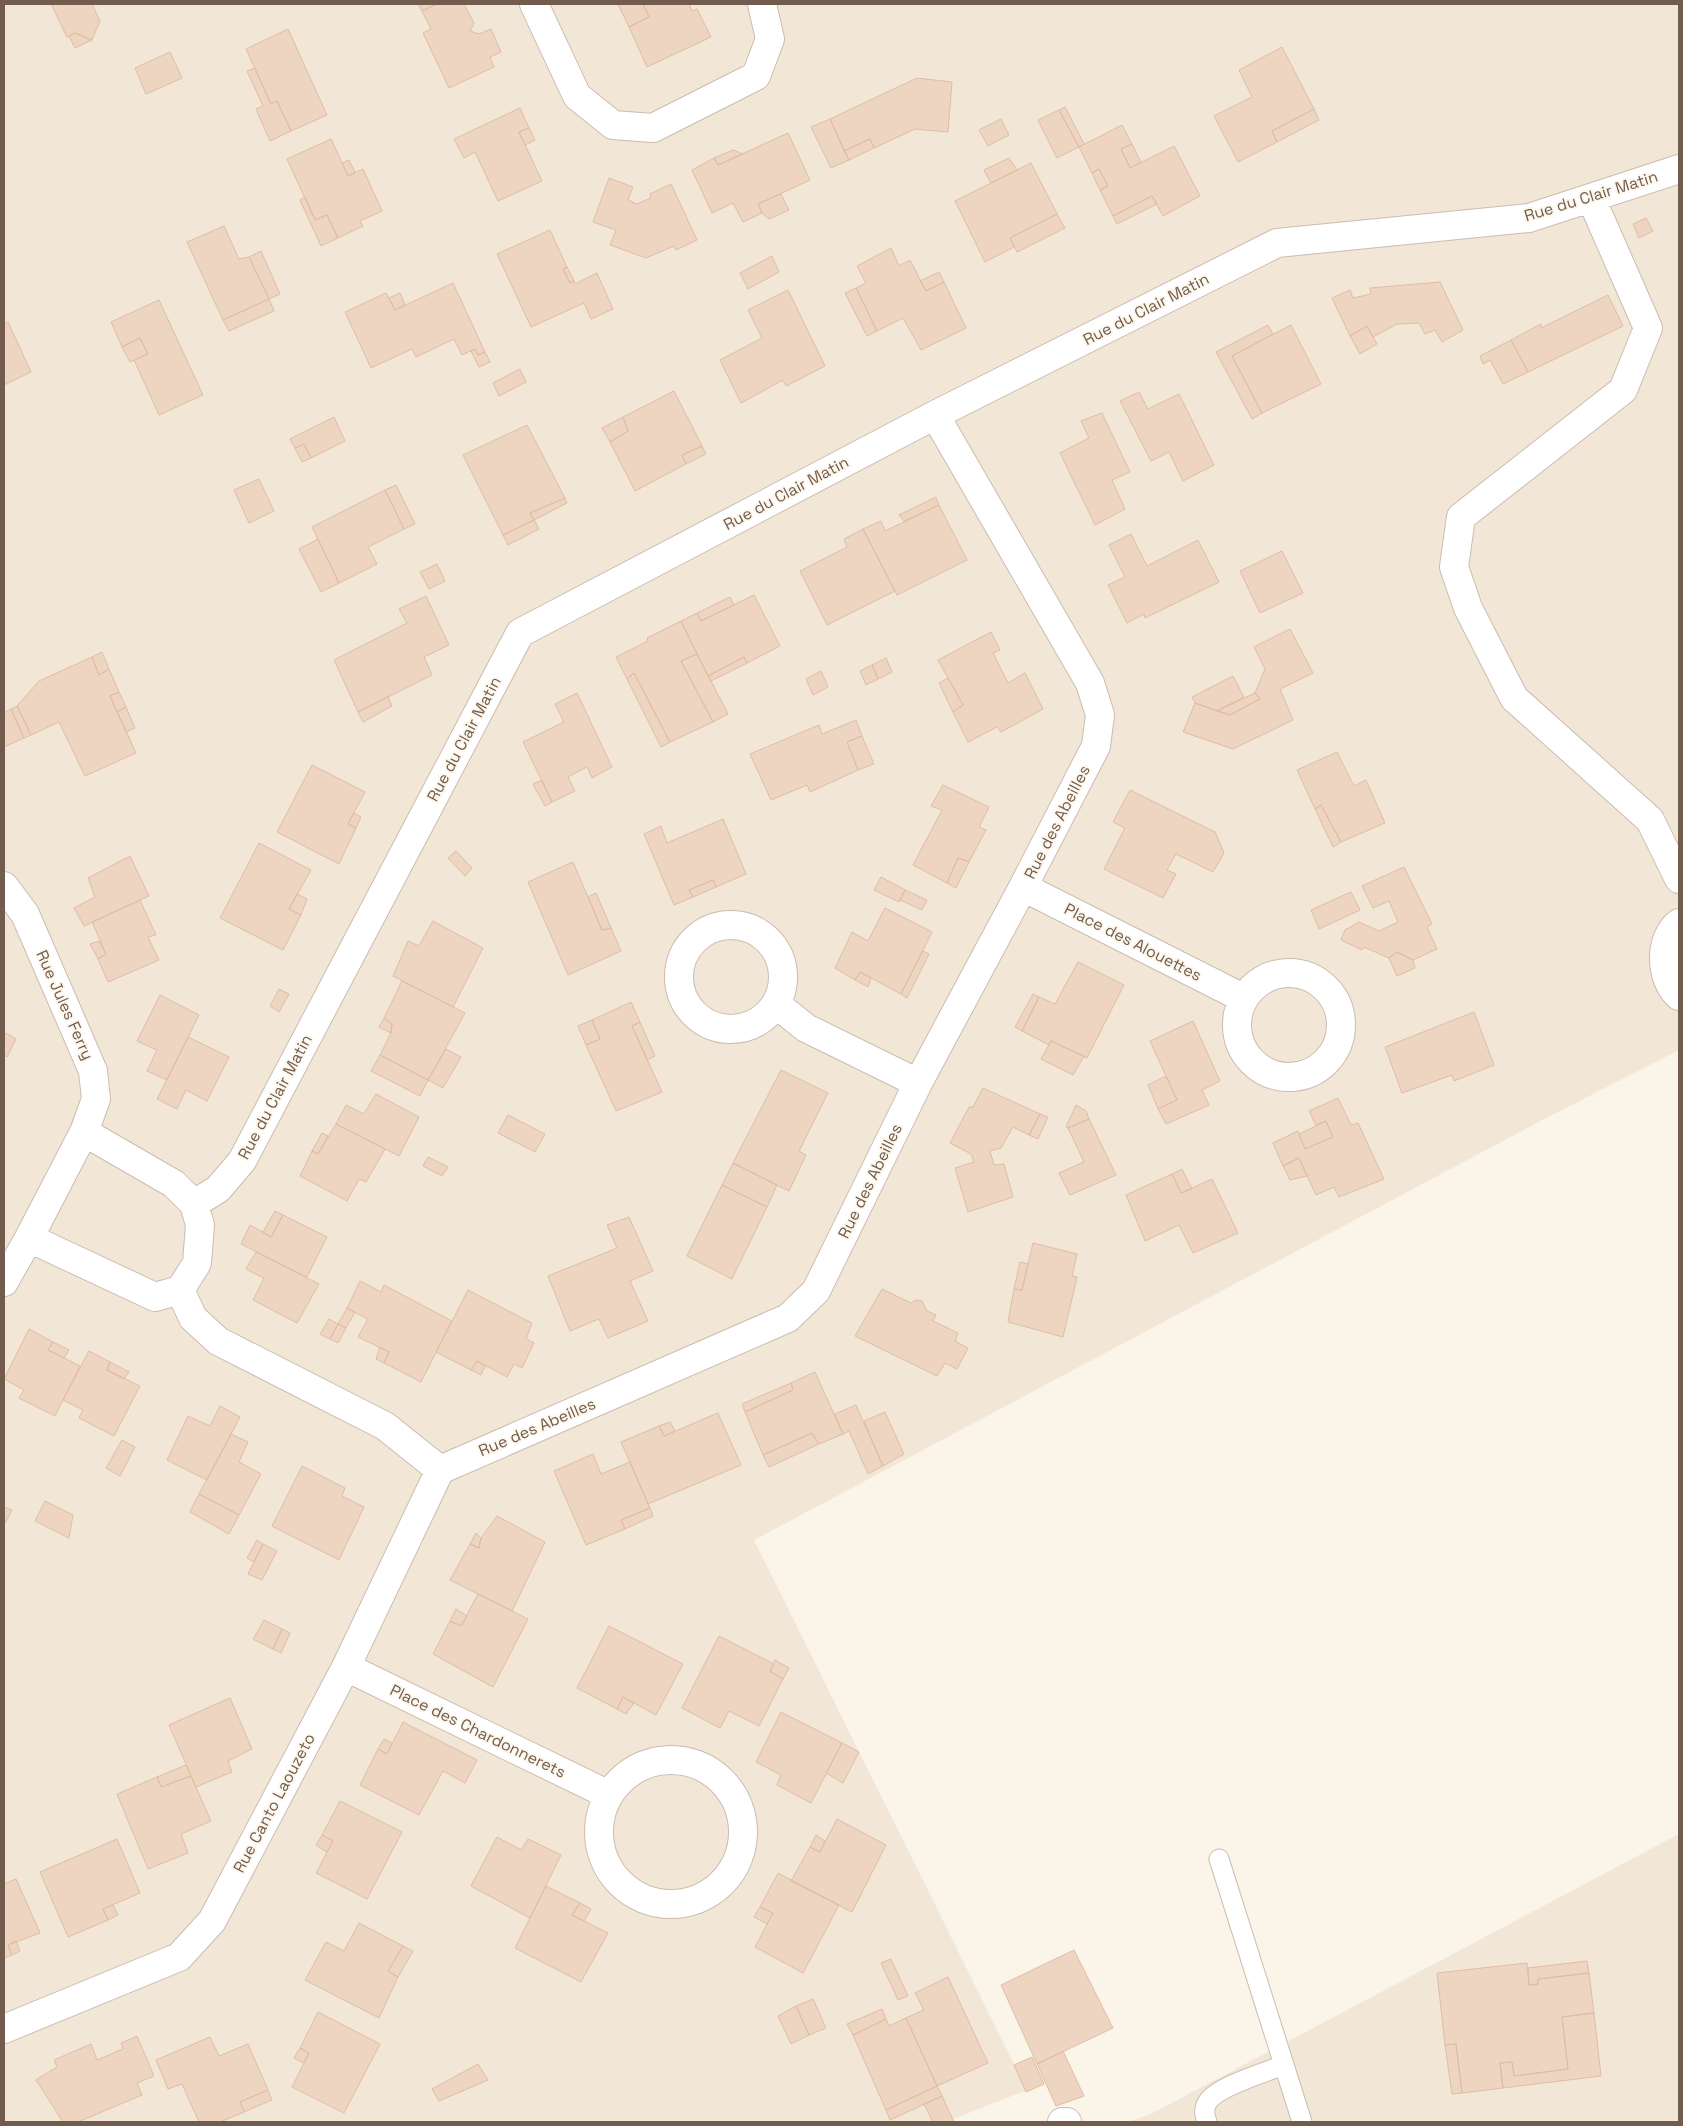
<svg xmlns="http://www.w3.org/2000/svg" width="1683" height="2126" font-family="'Space Grotesk',sans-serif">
  <rect width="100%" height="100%" fill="#fbf4e8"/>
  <path fill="#f2e6d7" d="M4 4H1679V1050L1550 1116 754 1540 1027 2090 946 2122H4Z
    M1679 1834V2122H1128L1151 2114Z"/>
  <path fill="#eed5c2" stroke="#dfbda4" d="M51 4H92L100 21 92 40 75 33 67 37Z
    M418 4H437L422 11Z
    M437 4H464L474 23 470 31 479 34 491 29 501 52 490 57 494 67 449 88 423 33 431 29 422 11Z
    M618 4H643L649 17 629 27Z
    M643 4H689L692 11 697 9 711 37 647 67 629 27 649 17Z
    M288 29 327 115 291 131 277 101 271 104 246 49Z
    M75 33 92 40 75 48 69 36Z
    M1282 47 1314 109 1272 131 1277 142 1238 162 1214 116 1252 97 1239 70Z
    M170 52 182 78 146 94 135 68Z
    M255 68 271 104 277 101 291 131 270 141 256 109 263 106 247 71Z
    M917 78 952 82 948 132 915 129 874 148 870 139 844 151 830 119Z
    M1065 107 1084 144 1079 147 1059 110Z
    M520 108 529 128 519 132 542 181 498 201 475 152 464 158 454 139Z
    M1314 109 1319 120 1277 142 1272 131Z
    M1059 110 1079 147 1057 158 1038 120Z
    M830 119 849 160 831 168 811 127Z
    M1001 119 1009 135 988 146 979 130Z
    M1122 125 1132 144 1121 149 1130 168 1174 146 1200 196 1163 216 1152 196 1113 216 1100 190 1108 186 1099 169 1092 173 1079 147Z
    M529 128 535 140 525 145 519 132Z
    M788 133 810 180 758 204 762 213 743 222 733 203 712 213 692 170 714 158 718 165Z
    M331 139 348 176 363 169 382 211 360 221 363 226 338 238 327 215 315 220 287 159Z
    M870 139 874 148 849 160 844 151Z
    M1132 144 1141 162 1130 168 1121 149Z
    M733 150 743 154 718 165 714 158Z
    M1009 158 1017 170 991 183 984 170Z
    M349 160 355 172 348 176 342 163Z
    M1031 163 1057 214 1010 238 1014 247 985 262 955 201Z
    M1099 169 1108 186 1100 190 1092 173Z
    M609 178 633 187 628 200 637 204 651 198 650 194 671 184 697 240 676 250 674 246 646 258 610 245 616 230 593 222Z
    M781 194 789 210 769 219 762 213 758 204Z
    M1152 196 1157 204 1117 224 1113 216Z
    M305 197 315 220 327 215 338 238 321 246 300 200Z
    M1057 214 1065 228 1017 252 1010 238Z
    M1646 218 1653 231 1639 238 1633 224Z
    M224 226 239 259 249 257 269 299 223 320 187 242Z
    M550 230 567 267 563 269 570 283 574 281 575 284 597 273 613 309 591 319 584 303 531 327 497 254Z
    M891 248 899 266 910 260 926 291 944 282 966 328 921 350 903 318 877 331 856 288 866 283 857 266Z
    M261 251 280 294 269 299 249 257Z
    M772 256 779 272 748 289 740 273Z
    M567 267 574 281 570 283 563 269Z
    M939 272 944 282 926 291 920 281Z
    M1440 282 1463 330 1442 342 1435 330 1425 334 1419 323 1397 324 1373 337 1367 326 1350 336 1332 298 1350 290 1353 298 1371 294 1370 288Z
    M453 283 485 352 478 355 475 349 462 355 454 339 416 357 412 349 371 368 345 312 386 293 395 310Z
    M856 288 877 331 867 336 845 293Z
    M788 290 825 366 786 386 783 380 741 403 720 360 762 338 748 310Z
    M400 293 405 305 395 310 389 298Z
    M1608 295 1623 326 1528 372 1511 340 1541 324V328Z
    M269 299 274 311 229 331 223 320Z
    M159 300 203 395 159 415 134 360 148 354 140 338 122 347 111 322Z
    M8 322 31 372 4 385V324Z
    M1268 325 1273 334 1232 356 1262 413 1252 419 1216 352Z
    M1291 325 1321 384 1262 413 1232 356Z
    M1367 326 1377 344 1360 354 1350 336Z
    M140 338 148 354 130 362 122 347Z
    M1511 340 1528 372 1503 384 1490 360 1483 364 1480 356Z
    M475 349 478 355 485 352 490 362 479 367 471 351Z
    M520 369 526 382 499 396 493 383Z
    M674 391 702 446 682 455 686 464 635 491 610 442 628 431 623 417Z
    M1139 392 1148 409 1179 394 1214 465 1183 481 1169 452 1151 461 1120 401Z
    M1102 413 1130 472 1112 480 1125 509 1095 525 1060 453 1089 438 1081 421Z
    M334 417 345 441 311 458 304 444 295 448 290 439Z
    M623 417 628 431 610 442 602 428Z
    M527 425 565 498 530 513 534 520 503 535 463 455Z
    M304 444 311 458 302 462 295 448Z
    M702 446 706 454 686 464 682 455Z
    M259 479 274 511 249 523 234 490Z
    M396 485 415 524 404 529 385 490Z
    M385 490 404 529 368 547 377 564 339 583 312 527Z
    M936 497 939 505 904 521 899 515Z
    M565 498 567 503 534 520 530 513Z
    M939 505 967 560 897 595 863 529 881 521 885 531Z
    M534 520 539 529 508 545 503 535Z
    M863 529 895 591 827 625 800 571 847 547 844 539Z
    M1131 534 1147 566 1198 540 1219 582 1145 618 1144 614 1127 623 1108 585 1125 577 1109 545Z
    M318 539 339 583 321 592 299 549Z
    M1282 551 1303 593 1260 613 1240 571Z
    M437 564 445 581 429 589 420 572Z
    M754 595 780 646 747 663 744 657 708 676 681 621 697 613 701 621Z
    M426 596 449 645 424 657 432 675 358 712 334 660 407 623 399 609Z
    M730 597 734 605 701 621 697 613Z
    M681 621 697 654 681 661 713 722 670 742 634 673 627 679 616 657 648 641 647 638Z
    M1290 629 1313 673 1280 689 1293 720 1233 749 1183 732 1195 703 1230 715 1260 699 1255 693 1265 669 1254 647Z
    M991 632 1000 650 993 653 1008 683 1025 673 1043 709 1001 732 997 727 968 742 953 712 963 705 938 660Z
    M102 652 109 669 99 675 92 657Z
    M697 654 728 714 713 722 681 661Z
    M92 657 99 675 109 669 119 692 110 696 136 753 85 776 59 722 31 735 17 706 39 681Z
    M744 657 747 663 711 681 708 676Z
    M886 658 892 672 878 679 872 665Z
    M872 665 878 679 866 685 860 671Z
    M821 671 828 687 813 695 806 679Z
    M634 673 670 742 661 747 627 679Z
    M1233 676 1244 697 1217 711 1195 703 1192 697Z
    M948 678 963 705 953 712 939 683Z
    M119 692 126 707 117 712 110 696Z
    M577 693 612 767 592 778 587 767 568 777 575 791 552 802 523 742 564 722 555 704Z
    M1255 693 1260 699 1230 715 1217 711Z
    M388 697 392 706 363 722 358 712Z
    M17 706 31 735 24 738 11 709Z
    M126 707 135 728 126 732 117 712Z
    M11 709 24 738 4 747V713Z
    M856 720 862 736 847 742 858 770 810 792 807 785 771 800 750 754 819 725 822 734Z
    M862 736 874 764 858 770 847 742Z
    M1337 752 1354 786 1366 780 1385 823 1341 842 1321 805 1315 809 1297 770Z
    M312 765 365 792 348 824 356 828 339 864 277 832Z
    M542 780 552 802 545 806 533 784Z
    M943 785 989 807 979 827 986 830 969 862 958 858 947 883 913 865 942 810 931 806Z
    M1130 790 1215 832 1224 853 1213 872 1176 854 1167 870 1176 874 1163 898 1104 869 1125 828 1113 822Z
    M1321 805 1341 842 1333 847 1315 809Z
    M354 813 361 817 356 828 348 824Z
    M723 819 746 874 716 887 713 880 689 890 693 897 674 905 644 834 661 826 667 843Z
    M259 843 311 870 289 909 301 915 283 950 220 918Z
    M456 851 472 868 465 876 448 858Z
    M130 856 149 896 84 926 74 908 95 897 88 878Z
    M958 858 969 862 956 888 947 883Z
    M573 862 602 930 611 928 621 951 568 975 528 882Z
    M1404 867 1432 924 1427 927 1437 949 1413 960 1397 952 1389 958 1364 947 1362 950 1341 940 1345 930 1359 922 1379 931 1398 922 1389 901 1373 908 1362 886Z
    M881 877 905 890 899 902 874 890Z
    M713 880 716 887 693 897 689 890Z
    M905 890 927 900 922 910 900 900Z
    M1351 892 1360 910 1319 929 1311 910Z
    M596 893 611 928 602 930 588 897Z
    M297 894 307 899 301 915 289 909Z
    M140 900 156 935 148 937 159 960 108 982 98 959 106 954 92 922Z
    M885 908 932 932 901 994 860 972 855 980 835 968 852 932 868 941Z
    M433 921 483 948 453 1007 393 976 408 941 419 946Z
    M99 941 106 954 98 959 90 944Z
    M923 951 929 954 907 998 901 994Z
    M1397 952 1413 960 1415 968 1397 976 1389 958Z
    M1078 962 1124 985 1087 1058 1051 1041 1049 1045 1022 1031 1039 997 1055 1004Z
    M860 972 871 978 868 987 855 980Z
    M402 981 465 1013 428 1080 380 1055 391 1033 392 1024 384 1018Z
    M279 989 289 994 279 1012 270 1006Z
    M1033 994 1039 997 1022 1031 1015 1027Z
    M160 995 199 1015 167 1080 147 1071 157 1050 137 1041Z
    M631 1002 640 1022 632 1026 662 1092 616 1111 586 1045 600 1039 592 1020Z
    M1474 1012 1494 1065 1454 1081 1452 1075 1402 1093 1385 1047Z
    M384 1018 392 1024 391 1033 379 1027Z
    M592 1020 600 1039 586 1045 578 1026Z
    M1193 1021 1220 1081 1202 1090 1209 1105 1166 1124 1158 1109 1177 1100 1150 1041Z
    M640 1022 655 1056 647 1060 632 1026Z
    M4 1032 16 1039 7 1057 4 1055Z
    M188 1037 229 1057 207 1101 186 1090 177 1109 157 1099Z
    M1051 1041 1084 1056 1073 1075 1041 1059Z
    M446 1049 461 1057 443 1088 428 1080Z
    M380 1055 428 1080 420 1096 371 1071Z
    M781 1070 828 1093 799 1151 806 1155 789 1191 733 1163Z
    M1166 1076 1177 1100 1158 1109 1148 1085Z
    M983 1088 1040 1114 1029 1135 1013 1127 1001 1148 990 1151 994 1165 1004 1164 1013 1197 968 1212 955 1168 974 1162 971 1154 950 1143 969 1107H973Z
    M376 1094 419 1117 399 1156 336 1124 346 1105 364 1114Z
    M1338 1098 1351 1125 1358 1123 1384 1179 1339 1197 1334 1187 1316 1195 1299 1158 1283 1166 1273 1143 1298 1131 1305 1149 1333 1137 1326 1121 1316 1125 1309 1111Z
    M1076 1105 1086 1111 1089 1119 1068 1128 1066 1127Z
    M1040 1114 1048 1117 1038 1139 1029 1135Z
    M508 1115 545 1134 535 1152 498 1133Z
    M1089 1119 1116 1175 1070 1195 1059 1173 1084 1162 1068 1128Z
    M1326 1121 1333 1137 1305 1149 1299 1134Z
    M336 1124 385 1149 366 1182 359 1179 347 1201 300 1176 312 1151 318 1154Z
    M322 1133 328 1136 318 1154 312 1151Z
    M428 1157 448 1167 442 1176 423 1166Z
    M1299 1158 1307 1176 1290 1180 1283 1166Z
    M733 1163 777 1185 767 1207 722 1185Z
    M1182 1169 1192 1189 1181 1193 1172 1174Z
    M1172 1174 1181 1193 1212 1179 1238 1233 1193 1253 1179 1225 1145 1241 1126 1195Z
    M722 1185 767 1207 732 1279 687 1256Z
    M275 1211 283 1215 271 1237 263 1232Z
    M283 1215 327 1237 307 1277 241 1244 250 1225 271 1237Z
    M629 1217 653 1271 630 1281 648 1321 608 1338 599 1319 570 1331 548 1276 617 1248 607 1225Z
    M1033 1243 1077 1254 1072 1276 1077 1277 1063 1337 1008 1322 1014 1289 1022 1290Z
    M256 1252 319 1284 297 1323 253 1300 264 1278 246 1269Z
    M1020 1262 1028 1264 1022 1290 1014 1289Z
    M360 1281 381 1292 384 1285 452 1321 421 1382 384 1363 389 1352 358 1337 368 1319 347 1308Z
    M882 1289 911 1303 916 1300 922 1301 927 1311 936 1315 933 1321 958 1333 955 1341 968 1348 957 1369 945 1363 937 1376 855 1336Z
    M468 1290 532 1323 526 1339 534 1343 522 1368 514 1364 507 1377 477 1361 471 1370 436 1352Z
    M347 1308 355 1312 346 1328 338 1324Z
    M329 1319 338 1324 330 1339 320 1334Z
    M338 1324 346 1328 338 1343 330 1339Z
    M29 1329 53 1342 48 1350 80 1366 55 1416 19 1398 24 1390 4 1379Z
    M53 1342 69 1350 64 1358 48 1350Z
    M380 1347 389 1352 384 1363 376 1359Z
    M89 1351 110 1362 107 1370 140 1386 114 1436 79 1418 83 1410 63 1400Z
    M477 1361 485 1366 481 1375 471 1370Z
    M110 1362 129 1372 124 1379 107 1370Z
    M815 1372 843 1434 819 1444 812 1433 763 1455 745 1412 793 1390 791 1383Z
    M791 1383 793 1390 745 1412 742 1404Z
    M856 1405 883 1466 868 1474 849 1431 843 1434 835 1414Z
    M220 1406 240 1417 207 1480 167 1460 188 1416 210 1426Z
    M885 1412 904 1454 883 1466 864 1421Z
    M718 1413 741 1465 648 1504 621 1442 659 1426 664 1436Z
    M670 1422 675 1431 664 1436 659 1426Z
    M812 1433 819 1444 769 1467 763 1455Z
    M231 1434 248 1442 239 1462 261 1474 239 1515 199 1494Z
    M122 1440 135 1447 120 1476 106 1468Z
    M593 1454 601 1474 630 1462 650 1508 621 1520 625 1529 586 1545 554 1471Z
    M302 1466 345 1488 342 1496 364 1507 339 1560 272 1526Z
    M199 1494 239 1515 229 1534 190 1512Z
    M45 1501 73 1515 69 1538 35 1521Z
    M4 1507 12 1510 4 1525Z
    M650 1508 653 1516 625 1529 621 1520Z
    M497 1516 545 1542 512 1611 450 1580 470 1544 479 1548 481 1538Z
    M476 1533 481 1538 479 1548 470 1544Z
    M257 1540 263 1544 254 1562 247 1558Z
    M263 1544 277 1551 262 1580 248 1574Z
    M478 1594 528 1619 493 1687 433 1654 450 1621 461 1626Z
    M456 1609 467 1616 461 1626 450 1621Z
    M264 1620 282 1629 273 1649 253 1639Z
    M609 1626 683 1664 656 1715 623 1697 617 1709 577 1688Z
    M282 1629 290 1633 281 1653 273 1649Z
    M719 1636 774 1664 770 1671 783 1679 759 1726 729 1711 720 1728 682 1708Z
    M775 1660 789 1668 783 1679 770 1671Z
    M623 1697 634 1703 626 1714 617 1709Z
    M230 1698 252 1749 228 1761 232 1772 196 1787 169 1725Z
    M781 1712 842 1743 811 1803 777 1785 781 1775 756 1762Z
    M403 1722 477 1760 465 1783 443 1771 419 1815 360 1785 378 1749 387 1754Z
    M384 1739 392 1743 387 1754 378 1749Z
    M842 1743 859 1752 843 1783 826 1773Z
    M186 1765 191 1776 161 1787 157 1777Z
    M191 1776 211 1821 181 1834 188 1853 148 1869 117 1794 157 1777 161 1787Z
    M340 1801 402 1832 367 1899 316 1873 333 1841 322 1835Z
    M837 1819 886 1845 852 1912 791 1881 810 1847 820 1852Z
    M322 1835 333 1841 327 1852 316 1845Z
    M816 1835 825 1841 820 1852 810 1847Z
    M497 1837 521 1850 528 1839 561 1855 530 1918 471 1886Z
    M117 1839 140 1893 103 1909 108 1920 68 1937 40 1872Z
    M778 1873 839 1905 803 1973 755 1947 773 1913 760 1907Z
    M16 1879 40 1933 8 1945 12 1955 4 1958V1884Z
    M546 1886 580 1903 572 1915 608 1933 581 1982 515 1948Z
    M580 1903 591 1909 584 1921 572 1915Z
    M113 1905 118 1915 108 1920 103 1909Z
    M760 1907 773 1913 767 1924 754 1917Z
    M359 1923 403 1946 388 1971 398 1977 379 2018 305 1980 326 1942 344 1951Z
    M16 1941 20 1951 12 1955 8 1945Z
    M403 1946 413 1951 398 1977 388 1971Z
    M1074 1950 1113 2028 1037 2064 1001 1985Z
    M891 1959 908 1996 898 2000 881 1963Z
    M1587 1961 1589 1973 1538 1979V1984L1529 1985 1528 1968Z
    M1527 1963 1529 1985 1538 1984V1979L1589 1973 1594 2013 1562 2017 1568 2069 1514 2076 1512 2062 1500 2063 1503 2088 1462 2093 1456 2044 1445 2045 1437 1973Z
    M948 1977 988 2063 937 2086 906 2018 924 2010 915 1993Z
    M813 1999 826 2028 809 2035 796 2006Z
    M796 2006 809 2035 791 2044 778 2016Z
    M882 2009 886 2019 853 2035 847 2024Z
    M318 2012 380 2044 344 2113 292 2087 309 2053 300 2048Z
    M1594 2013 1601 2076 1503 2088 1500 2063 1512 2062 1514 2076 1568 2069 1562 2017Z
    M906 2018 937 2086 886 2110 853 2035 886 2019 889 2026Z
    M137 2036 154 2076 137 2083 142 2095 78 2122H63L36 2080 57 2067 54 2060 91 2044 97 2060 123 2049 121 2043Z
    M210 2037 219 2056 248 2044 268 2090 240 2102 244 2112 220 2122H199L182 2084 168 2089 156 2060Z
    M1456 2044 1462 2093 1452 2094 1445 2045Z
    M300 2048 309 2053 304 2063 294 2058Z
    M1063 2051 1084 2096 1056 2106 1037 2064Z
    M1032 2057 1044 2084 1026 2092 1014 2065Z
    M478 2064 488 2080 439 2101 432 2089Z
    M937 2086 942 2096 890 2120 886 2110Z
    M268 2090 272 2100 244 2112 240 2102Z
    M942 2096 954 2122H933L924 2104Z"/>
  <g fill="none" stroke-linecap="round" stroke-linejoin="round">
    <g stroke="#ccbcaf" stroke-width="21">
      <path id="lane" d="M1219 1859 1302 2122
        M1207 2122C1205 2116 1203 2110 1207 2103 1215 2087 1266 2072 1284 2065"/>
    </g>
    <g stroke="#ccbcaf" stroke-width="30">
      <path id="street" d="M534 4 577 96 613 125 653 128 756 76 770 39 762 4
        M1591 198 1648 328 1623 390 1461 517 1454 567 1468 608 1514 698 1650 820 1679 879
        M4 886 25 914 93 1071 96 1099 84 1132 29 1238 4 1282
        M1023 887 1243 998
        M1679 923C1658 939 1660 980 1679 996
        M679 977a52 52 0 1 1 104 0a52 52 0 1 1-104 0Z
        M1237 1025a52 52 0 1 1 104 0a52 52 0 1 1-104 0Z
        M776 1004 806 1028 918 1083
        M194 1204 218 1189 242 1161 520 633 935 415 1277 243 1529 218 1679 169
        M29 1238 155 1297 180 1290 197 1263 200 1225 194 1204 174 1184 84 1132
        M180 1290 193 1318 218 1341 385 1426 440 1470 788 1318 816 1291 918 1083 1023 887 1096 746 1100 715 1090 683 935 415
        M346 1667 609 1795
        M599 1832a72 72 0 1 1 144 0a72 72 0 1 1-144 0Z
        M4 2029 179 1957 212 1921 346 1667 440 1470
        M1062 2122H1067"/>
    </g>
    <use href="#lane" stroke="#fff" stroke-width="19"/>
    <use href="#street" stroke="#fff" stroke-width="28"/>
  </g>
  <g text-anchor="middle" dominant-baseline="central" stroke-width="4" stroke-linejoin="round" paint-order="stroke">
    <g font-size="16" fill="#725c4e" stroke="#fdf8ee">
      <text transform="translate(1591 196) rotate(-17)">Rue du Clair Matin</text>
      <text transform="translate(1146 309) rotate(-27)">Rue du Clair Matin</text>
      <text transform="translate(786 493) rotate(-28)">Rue du Clair Matin</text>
      <text transform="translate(464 739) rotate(-62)">Rue du Clair Matin</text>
      <text transform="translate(1057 822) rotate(-63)">Rue des Abeilles</text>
      <text transform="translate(1133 942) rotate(27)">Place des Alouettes</text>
      <text transform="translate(65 1005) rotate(66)">Rue Jules Ferry</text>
      <text transform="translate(275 1097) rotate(-62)">Rue du Clair Matin</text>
      <text transform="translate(870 1181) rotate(-64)">Rue des Abeilles</text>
      <text transform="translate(537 1427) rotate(-23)">Rue des Abeilles</text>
      <text transform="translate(478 1731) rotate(26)">Place des Chardonnerets</text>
      <text transform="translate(274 1803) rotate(-62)">Rue Canto Laouzeto</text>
    </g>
  </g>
  <rect width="1683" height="2126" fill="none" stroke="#725c4e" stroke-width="10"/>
</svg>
